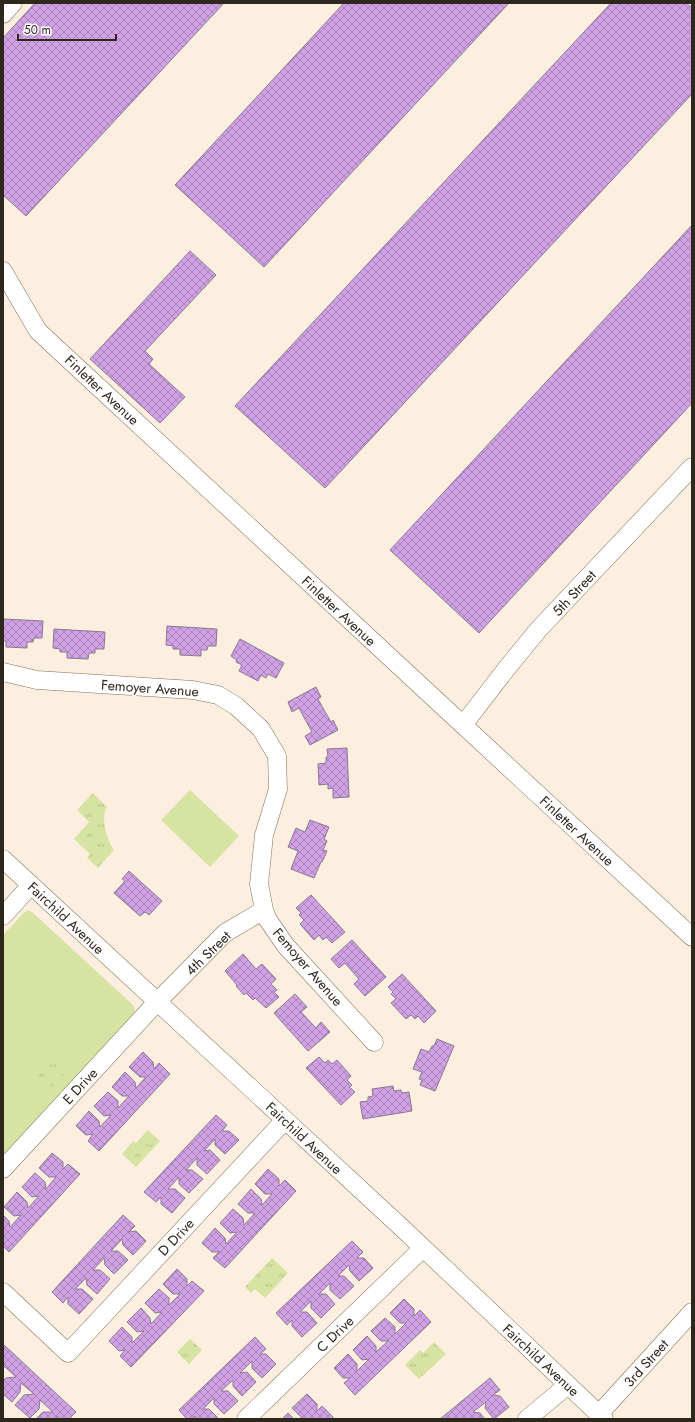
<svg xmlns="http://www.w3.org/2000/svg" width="695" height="1422" font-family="Jost,sans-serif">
  <defs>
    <pattern id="park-tufts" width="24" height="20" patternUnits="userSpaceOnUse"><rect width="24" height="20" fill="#d6e3a3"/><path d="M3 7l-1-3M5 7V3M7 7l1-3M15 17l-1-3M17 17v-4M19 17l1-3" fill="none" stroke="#b8c38c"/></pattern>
    <pattern id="building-cross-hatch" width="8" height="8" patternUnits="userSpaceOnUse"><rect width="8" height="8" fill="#d1a1e5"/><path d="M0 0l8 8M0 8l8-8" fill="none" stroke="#aa83b9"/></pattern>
  </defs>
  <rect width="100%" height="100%" fill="#fcefe0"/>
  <path fill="#d6e3a3" d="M190 790 239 836 210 867 161 820Z
    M28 910 32 912 133 1005 135 1010 134 1015 3 1155V935L24 913Z"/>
  <path fill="url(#park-tufts)" d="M93 793 107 807C100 817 107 841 114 850L98 868 87 858 90 854 74 839 89 822 77 810Z
    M45 1054 65 1073 51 1088 31 1069Z
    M148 1130 160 1141 136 1167 122 1154 133 1141 136 1143Z
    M272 1258 288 1273 265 1298 255 1289 251 1293 245 1287Z
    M190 1339 202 1350 189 1364 177 1352Z
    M434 1342 446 1354 419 1379 405 1365 420 1350 423 1353Z"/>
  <path fill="url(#building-cross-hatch)" stroke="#897890" d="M35 3H224L26 216 3 195V38Z
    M344 3H509L264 267 175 185Z
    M611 3H686L692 8V94L325 488 235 406Z
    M692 225V403L479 633 390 550Z
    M190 251 216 275 145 351 153 359 149 364 185 397 160 423 90 359Z
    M3 619 43 621 42 638H34L33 642H27V648L6 647V641H3Z
    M167 626 217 629 216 646H208L207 650H201V656L180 655V649H173V646L166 645Z
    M54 629 105 632 104 649H95V653H89L88 659 67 658V652H60V649L53 648Z
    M240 639 284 663 276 678 268 674 266 678 261 675 258 681 239 671 242 665 236 662 237 660 231 656Z
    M316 687 321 697 318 699 324 710 331 722 333 720 338 730 310 745 305 736 312 732 299 708 292 712 288 702Z
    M347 748 349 797 333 798V788L328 789V784L319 785 318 764 326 763V757H328L327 749Z
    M310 820 329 827 324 839 327 841 323 850 327 851 322 862H321L314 878 291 869 298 851 288 847 296 828 305 832Z
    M129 871 162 901 149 915 145 912 140 916 114 893 125 881 122 879Z
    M311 895 345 932 332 943 326 937 323 940 319 935 314 940 300 924 304 920 299 915 301 913 296 908Z
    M352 940 386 977 365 996 354 984 359 979 345 963 339 968 331 959Z
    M243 954 256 969 262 964 276 979 271 984 277 990 274 992 279 997 266 1008 255 998 253 1000 246 993 244 995 236 986 237 985 225 971Z
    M402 974 436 1011 424 1023 418 1016 415 1019 411 1015 406 1019 391 1003 396 999 391 994 393 992 388 987Z
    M295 994 307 1007 301 1012 316 1028 321 1022 330 1032 308 1051 274 1013Z
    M437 1039 454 1046 435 1091 420 1085 422 1080 419 1079 422 1072 413 1069 421 1049 429 1052 432 1046H434Z
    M143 1052 153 1062 154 1069 159 1063 170 1074 99 1151 88 1141 93 1134 86 1135 76 1126 89 1111 99 1121 100 1127 111 1115 104 1116 94 1106 108 1092 118 1101V1108L129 1096H122L112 1087 125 1072 135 1082 136 1088 146 1077H140L129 1067Z
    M319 1057 325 1063 328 1060 332 1064 337 1060 351 1076 347 1080 352 1085 349 1087 355 1092 341 1105 306 1068Z
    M393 1086 394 1091 401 1090 402 1093 409 1092 412 1111 363 1119 360 1102 368 1101V1097L373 1096 372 1089Z
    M216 1115 227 1125 222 1131H229L239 1140 225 1154 215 1145V1139L204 1151 210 1150 220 1160 207 1174 197 1165V1158L186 1170H192L203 1179 189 1193 179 1184V1177L168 1189H175L185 1198 172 1213 161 1204V1197L156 1202 144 1192Z
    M52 1153 63 1162V1169L68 1164 80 1174 9 1252 3 1246V1215L9 1221 10 1227 21 1215 14 1216 4 1207 17 1192 27 1202 28 1208 39 1196 32 1197 22 1187 35 1173 45 1182 46 1189 56 1177H49L39 1168Z
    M268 1169 279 1179V1186L285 1180 296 1191 225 1268 213 1258 219 1252H212L202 1243 215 1228 225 1238 226 1244 237 1232 230 1233 220 1223 233 1209 243 1218 244 1225 255 1213H248L238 1204 251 1189 261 1199 262 1205 272 1194H265L255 1184Z
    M123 1215 135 1226 129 1232 136 1231 146 1241 133 1255 123 1245 122 1239 111 1251H118L128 1260 114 1274 105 1265 104 1258 93 1270H100L110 1279 97 1294 87 1285 86 1278 75 1289H82L93 1299 79 1314 68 1304V1297L63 1303 52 1292Z
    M352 1241 363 1252 357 1258H364L373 1268 359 1281 350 1271 349 1265 338 1276H344L354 1286 340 1299 330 1290V1283L319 1294H326L335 1304 321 1318 311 1308V1301L300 1312H307L317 1323 302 1337 292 1326V1320L287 1325 276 1313Z
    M177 1269 187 1279V1286L192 1281 204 1291 131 1367 120 1356 125 1350 119 1351 109 1341 122 1327 132 1337V1343L144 1331 137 1332 127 1322 141 1308 150 1318 151 1324 162 1312 155 1313 145 1303 159 1289 169 1298V1305L180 1294H173L163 1284Z
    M404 1299 414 1309V1316L420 1310 431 1322 355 1395 344 1383 350 1378H343L334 1368 348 1354 357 1364V1371L369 1359 362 1360 353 1350 367 1336 376 1346V1352L388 1341H381L371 1331 385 1318 395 1327V1334L406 1323H400L390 1313Z
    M255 1337 266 1349 260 1354H266L276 1364 262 1378 252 1368V1361L240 1373 247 1372 256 1382 242 1396 233 1386V1380L221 1391H228L238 1401 224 1414 214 1404V1398L203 1409H209L219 1419H195V1416L192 1419H187L179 1410Z
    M3 1344 76 1412 69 1419H61L57 1416V1419H36L43 1412H53L40 1400 39 1409 30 1418 15 1405 24 1395 34 1394 21 1383 20 1392 12 1402 3 1394V1381L6 1378 16 1377 4 1366 3 1370Z
    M490 1378 500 1390 493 1395 500 1396 509 1407 494 1419 485 1408 486 1402 473 1412 480 1413 485 1419H440Z
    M307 1394 317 1404V1411L322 1406 333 1417 332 1419H303L292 1408Z
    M288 1413 294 1419H282Z"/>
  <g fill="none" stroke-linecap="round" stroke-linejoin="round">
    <g stroke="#826f58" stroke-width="19">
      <path id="minor" d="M3 14 13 3
        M3 271 38 331 463 725 692 937
        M3 672 37 680 193 690 218 695 236 706 261 729 277 756 278 789 264 835 259 884 264 910 268 920 286 946 374 1042
        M463 725 507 668 538 630 692 467
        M3 859 401 1227 604 1419
        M3 916 31 885
        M3 1169 157 1002 225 933 264 910
        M3 1292 68 1353 285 1120
        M599 1414 692 1312
        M246 1419 423 1248
        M527 1419 568 1385"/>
    </g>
    <use href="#minor" stroke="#fff" stroke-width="18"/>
  </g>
  <g text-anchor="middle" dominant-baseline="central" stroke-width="3" stroke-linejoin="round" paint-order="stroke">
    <g font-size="14" fill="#2e271d" stroke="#fff">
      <text transform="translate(102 390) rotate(43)">Finletter Avenue</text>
      <text transform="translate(574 593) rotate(-47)">5th Street</text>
      <text transform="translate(339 611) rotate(43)">Finletter Avenue</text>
      <text transform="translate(150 688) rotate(4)">Femoyer Avenue</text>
      <text transform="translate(577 831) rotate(43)">Finletter Avenue</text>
      <text transform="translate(66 918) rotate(43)">Fairchild Avenue</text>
      <text transform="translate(208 953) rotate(-44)">4th Street</text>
      <text transform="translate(308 967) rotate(49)">Femoyer Avenue</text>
      <text transform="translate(80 1086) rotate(-47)">E Drive</text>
      <text transform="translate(304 1138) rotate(43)">Fairchild Avenue</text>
      <text transform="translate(176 1237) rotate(-47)">D Drive</text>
      <text transform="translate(335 1334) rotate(-44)">C Drive</text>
      <text transform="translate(541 1360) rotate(43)">Fairchild Avenue</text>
      <text transform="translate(646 1363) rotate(-48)">3rd Street</text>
    </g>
  </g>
  <rect width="695" height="1422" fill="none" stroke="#2e271d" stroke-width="8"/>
  <path d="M18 34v6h98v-6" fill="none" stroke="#2e271d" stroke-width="2"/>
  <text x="24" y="34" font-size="12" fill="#2e271d" stroke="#ffffff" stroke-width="3" paint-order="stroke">50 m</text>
</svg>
